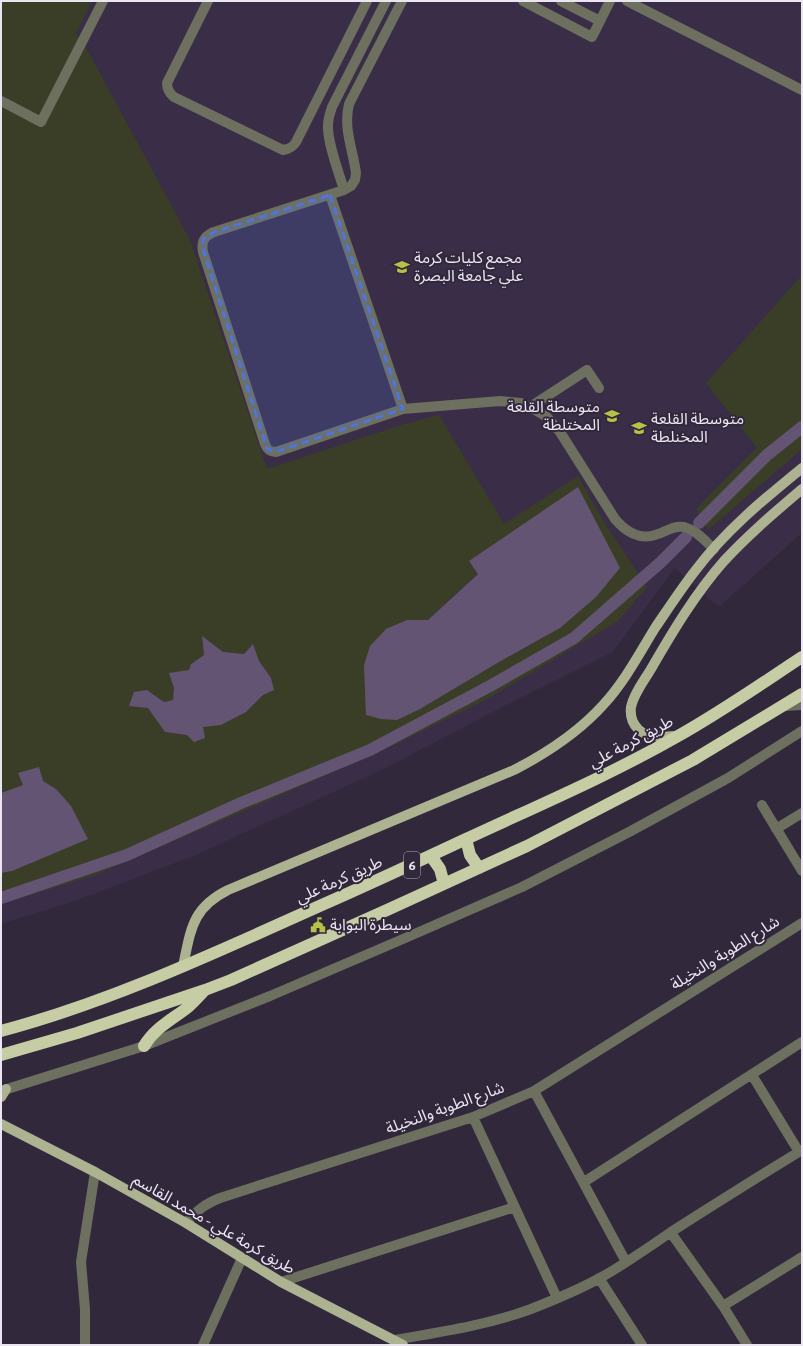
<svg xmlns="http://www.w3.org/2000/svg" width="803" height="1346" font-family="'Alegreya Sans','Noto Sans Arabic',sans-serif">
  <rect width="100%" height="100%" fill="#31283b"/>
  <path fill="#3a2d47" d="M1 1H802V533L720 606 711 601 675 568 613 652 512 702 388 767 196 855 75 901 1 924Z"/>
  <path fill="#3b3e26" fill-rule="evenodd" d="M1 1H92L76 33 90 55 190 240 267 469 404 424 439 415 504 524 578 476 604 522 647 587 618 621 489 698 396 744 295 789 95 875 1 904V873L12 871 56 789 43 781 19 773 23 785 1 793ZM469 561 560 628 499 662 407 620H428L478 573ZM202 637 223 652 244 654 253 644 259 661 271 678 263 695 246 712 221 725 203 727 187 735 165 732 148 708 147 690 164 702 173 700 174 688 170 674 189 670 191 664 204 655Z
    M802 275V449L708 530 696 509 757 448 706 383Z"/>
  <path fill="#635474" d="M578 487 620 568 596 597 560 628 499 662 420 709 397 720 381 719 366 715 364 665 370 646 386 629 407 620H428L478 574 469 561Z
    M202 636 223 652 244 654 253 644 259 661 271 678 274 690 263 695 246 712 221 725 203 727 205 738 194 742 187 735 165 732 148 708 129 706 134 692 147 690 164 702 173 700 174 688 169 673 189 670 191 664 204 655Z
    M39 767 43 781 56 789 71 806 88 839 12 871 1 873V793L23 785 18 773Z"/>
  <g fill="none" stroke-linecap="round" stroke-linejoin="round">
    <path stroke="#635474" stroke-width="12" d="M699 523 767 455 802 427
      M1 898 127 855 241 803 370 750 490 686 574 638 661 562 686 537"/>
    <path stroke="#6d6f5f" stroke-width="10" d="M208 1 167 83C167 89 169 93 174 97L283 150C290 149 293 147 296 142L367 1
      M523 1 592 37 610 1
      M561 1 600 21
      M627 1 802 90
      M1 101 41 122 103 1
      M344 190C339 173 327 142 328 125 328 119 330 113 332 107L386 1
      M330 195 403 409 276 452C270 452 267 450 265 444L203 252C201 242 204 236 214 232L344 190 351 186 355 180 356 173C353 150 343 128 349 104L402 1
      M530 407 587 370 599 388
      M403 409 500 401 521 403 530 407 547 417 560 432 615 519C625 531 639 540 655 535 666 532 673 525 684 527 696 530 705 541 714 549
      M784 706 802 705
      M762 805 802 871
      M776 829 802 813
      M752 1075 799 1152
      M1 1091 144 1046 270 996 403 939 522 887 631 831 728 778 802 731
      M534 1091 626 1262
      M473 1117 557 1298
      M584 1182 802 1042
      M186 1223C196 1211 205 1204 220 1198L473 1117 534 1091 802 923
      M671 1233 723 1306 747 1345
      M599 1278 642 1345
      M281 1282 515 1207
      M723 1306 802 1257
      M395 1340C441 1332 488 1325 531 1309 554 1300 578 1290 600 1278 625 1264 648 1248 671 1232 715 1204 758 1177 802 1150
      M85 1345V1309L81 1262 95 1172
      M203 1345 242 1258"/>
    <path stroke="#adb291" stroke-width="10" d="M678 736C666 736 647 739 638 729 632 723 630 715 631 707 634 693 644 681 651 669 673 631 695 594 724 561 748 535 775 512 802 489
      M183 966C191 929 192 908 228 890L514 770C547 753 579 732 604 704 625 681 639 654 655 628 668 609 681 589 695 571 725 531 764 499 802 468
      M1 1097 6 1089
      M1 1124 95 1172 186 1223 281 1282 403 1345"/>
    <path stroke="#c6cca4" stroke-width="12" d="M466 839 470 855 479 868
      M431 856 440 869 444 884
      M1 1031C113 1001 219 951 324 904 372 883 419 861 466 839 537 806 610 775 678 736 721 712 761 684 802 657
      M144 1046C155 1028 171 1020 187 1008 193 1003 198 997 203 992
      M1 1055 77 1033 205 990 231 980 387 910 527 846 693 760 802 694"/>
  </g>
  <path fill="#5074de" fill-opacity="0.2" stroke="#5074de" stroke-width="3" stroke-dasharray="8 5" stroke-linejoin="round" d="M330 195 403 409 276 452 267 449 202 246 203 239 214 232Z"/>
  <defs>
    <g id="university-bare" transform="scale(1.2)"><path d="M0-5L7-2L0 1L-7-2ZM-4 1L0 2.5L4 1V4Q0 6-4 4Z" fill="#b6c148" stroke="#31283b" stroke-width="2.5" paint-order="stroke"/></g>
    <g id="school-bare" transform="scale(1.2)"><path d="M0-5L7-2L0 1L-7-2ZM-4 1L0 2.5L4 1V4Q0 6-4 4Z" fill="#b6c148" stroke="#31283b" stroke-width="2.5" paint-order="stroke"/></g>
    <g id="civic-bare" transform="scale(1.2)"><path d="M-.6-6.5H3V-4.5H.6V-3L4-1V1h2V6H-6V1h2V-1L-.6-3ZM-1.2 2.5V6h2.4V2.5Z" fill="#b6c148" stroke="#31283b" stroke-width="2.5" paint-order="stroke"/></g>
  </defs>
  <g fill-rule="evenodd">
    <use href="#university-bare" x="402" y="267"/>
    <use href="#school-bare" x="612" y="416"/>
    <use href="#school-bare" x="639" y="428"/>
    <use href="#civic-bare" x="318" y="925"/>
  </g>
  <g text-anchor="middle" dominant-baseline="central" stroke-width="4" stroke-linejoin="round" paint-order="stroke">
    <rect fill="#31283b" stroke="#b3acbb" stroke-width="1" x="404" y="852" width="16" height="26" rx="3"/>
    <g font-size="15" font-weight="bold" fill="#ebe5f2">
      <text x="412" y="865">6</text>
    </g>
    <g font-size="16" fill="#ebe5f2" stroke="#31283b" text-anchor="start">
      <text x="414" y="258">مجمع كليات كرمة<tspan x="414" dy="18">علي جامعة البصرة</tspan></text>
      <text x="600" y="407" text-anchor="end">متوسطة القلعة<tspan x="600" dy="18">المختلطة</tspan></text>
      <text x="651" y="419">متوسطة القلعة<tspan x="651" dy="18">المخنلطة</tspan></text>
      <text x="330" y="925">سيطرة البوابة</text>
    </g>
    <g font-size="16" fill="#ebe5f2" stroke="#31283b">
      <text transform="translate(631 742) rotate(-28)">طريق كرمة علي</text>
      <text transform="translate(339 880) rotate(-24)">طريق كرمة علي</text>
      <text transform="translate(725 953) rotate(-32)">شارع الطوبة والنخيلة</text>
      <text transform="translate(445 1108) rotate(-20)">شارع الطوبة والنخيلة</text>
      <text transform="translate(214 1224) rotate(30)">طريق كرمة علي - محمد القاسم</text>
    </g>
  </g>
  <rect width="803" height="1346" fill="none" stroke="#ebe5f2" stroke-width="4"/>
</svg>
